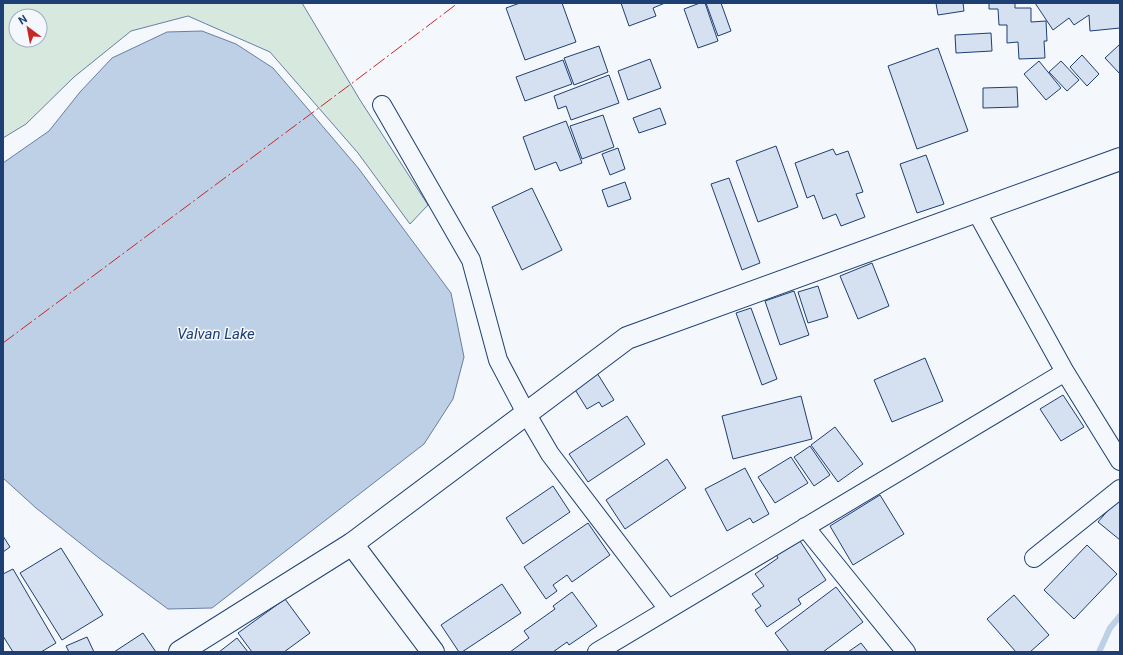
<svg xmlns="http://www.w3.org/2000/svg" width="1123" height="655" font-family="Roboto,sans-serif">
  <rect width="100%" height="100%" fill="#f4f7fb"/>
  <path fill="#d7e8df" stroke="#687fa3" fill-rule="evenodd" d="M3 3H302L360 100 428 205 410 224 358 153 270 52 188 16 131 31 74 77 26 124 3 138ZM16 16H40V40H16Z"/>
  <path fill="#bed0e5" stroke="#687fa3" d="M202 31 236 44 273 68 359 169 451 293 464 357 453 399 424 444 212 608 168 609 99 558 36 508 3 478V163L49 131 80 92 112 58 167 32Z"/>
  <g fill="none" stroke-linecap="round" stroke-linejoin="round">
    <path stroke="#bed0e5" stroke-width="6" d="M1099 652 1110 628 1120 616"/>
  </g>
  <path fill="#d5e0f0" stroke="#1d3f73" d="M520 3H562L576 42 525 60 506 8Z
    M621 3H665L653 8 656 16 629 26Z
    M700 3H705L718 41 698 48 684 9Z
    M706 3H721L731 31 718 36Z
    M936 3H963L964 11 938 15Z
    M989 3H1015V8H1031V22L1046 21 1047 41H1044L1045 58 1019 59 1018 42 1007 43V25H999L998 9H989Z
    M1035 3H1120V28L1090 31 1089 15 1074 25 1069 18 1053 30Z
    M991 33 992 51 956 53 955 35Z
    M1119 45 1120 46V74L1105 58Z
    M599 46 608 72 574 85 564 58Z
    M938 48 968 131 917 149 888 66Z
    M1082 55 1099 74 1087 86 1070 67Z
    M650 59 661 88 628 100 618 71Z
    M563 60 572 84 525 101 516 77Z
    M1039 61 1061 88 1046 100 1024 74Z
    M1061 61 1079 80 1067 91 1049 72Z
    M609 75 619 103 571 120 566 106 558 109 554 96Z
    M1017 87 1018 107 983 108V88Z
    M660 108 666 124 639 133 633 118Z
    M603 115 614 147 582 159 570 126Z
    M566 121 582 163 560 171 556 162 535 170 523 137Z
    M776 146 798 207 758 222 736 161Z
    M618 148 625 169 610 175 602 154Z
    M833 149 836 155 848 151 863 192 856 194 865 217 841 226 836 214 823 219 814 195 807 198 795 163Z
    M926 155 944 204 917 213 900 164Z
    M729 178 760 263 742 270 711 184Z
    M625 182 631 199 608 207 602 190Z
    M532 188 562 250 522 270 492 207Z
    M872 263 889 306 858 319 840 276Z
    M818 286 828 317 808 323 798 292Z
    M794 291 809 335 780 345 765 301Z
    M751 308 777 379 762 385 736 313Z
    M925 358 943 401 892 422 874 380Z
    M597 373 614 400 602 407 599 402 587 409 574 388Z
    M1063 395 1084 427 1061 441 1040 409Z
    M801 396 812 439 733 459 722 416Z
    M627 416 645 444 588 482 569 454Z
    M835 427 863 464 838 482 811 445Z
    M810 446 830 475 814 486 794 457Z
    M791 457 808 483 775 503 758 477Z
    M667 459 686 488 625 529 606 500Z
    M745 468 769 514 753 523 750 518 727 531 705 489Z
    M553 486 570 512 523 544 506 518Z
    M880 495 904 534 853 565 830 526Z
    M1120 496V540L1098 522Z
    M588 523 610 555 572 582 567 575 553 585 557 591 546 599 524 567Z
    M3 536 10 547 3 552Z
    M798 538 826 580 798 599 801 604 767 627 755 610 761 606 752 594 764 586 755 574 778 558 775 553Z
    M1087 545 1117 574 1074 619 1044 590Z
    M61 548 103 615 62 640 20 573Z
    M13 569 56 643 41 652H13L3 636V574Z
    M502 584 521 613 462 652H459L441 625Z
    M836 587 863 622 823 652H789L775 633Z
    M572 592 597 626 569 645 567 642 553 652H510L529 638 524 631 555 609 553 606Z
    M1014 595 1049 635 1030 652H1016L987 619Z
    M285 599 310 633 284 652H252L238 633Z
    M143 633 156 652H114Z
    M87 637 94 652H69L66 646Z
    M237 638 248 652H219Z
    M861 643 868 652H848Z"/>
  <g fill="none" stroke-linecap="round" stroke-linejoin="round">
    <g stroke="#1d3f73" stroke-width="20">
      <path id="minor" d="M382 105 471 260 498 360 526 413 550 454 668 609
        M976 211 1065 372 1120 461
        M805 527 906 652
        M1034 558 1120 489
        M597 652 1065 372"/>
    </g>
    <g stroke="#1d3f73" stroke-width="24">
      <path id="tertiary" d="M352 544 433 652"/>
    </g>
    <g stroke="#1d3f73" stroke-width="24">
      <path id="secondary" d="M180 652 352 544 627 338 1120 159"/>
    </g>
    <use href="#minor" stroke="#f4f7fb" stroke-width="18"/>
    <use href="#tertiary" stroke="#f4f7fb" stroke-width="22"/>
    <use href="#secondary" stroke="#f4f7fb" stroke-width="22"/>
    <path stroke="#c62828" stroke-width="1" stroke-dasharray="14 3 2 3" stroke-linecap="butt" d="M3 343 351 84 458 3"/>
  </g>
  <g text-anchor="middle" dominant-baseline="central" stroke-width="3" stroke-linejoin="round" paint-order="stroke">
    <g font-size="15" font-style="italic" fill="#1d3f73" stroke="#f4f7fb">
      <text x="216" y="334">Valvan Lake</text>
    </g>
  </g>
  <rect width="1123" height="655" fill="none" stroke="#1d3f73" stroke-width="8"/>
  <g transform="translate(28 28) rotate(328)"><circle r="19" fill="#f4f7fb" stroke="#9eadc5"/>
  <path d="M0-3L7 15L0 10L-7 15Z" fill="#c62828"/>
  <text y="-6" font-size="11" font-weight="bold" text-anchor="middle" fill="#1d3f73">N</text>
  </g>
</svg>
